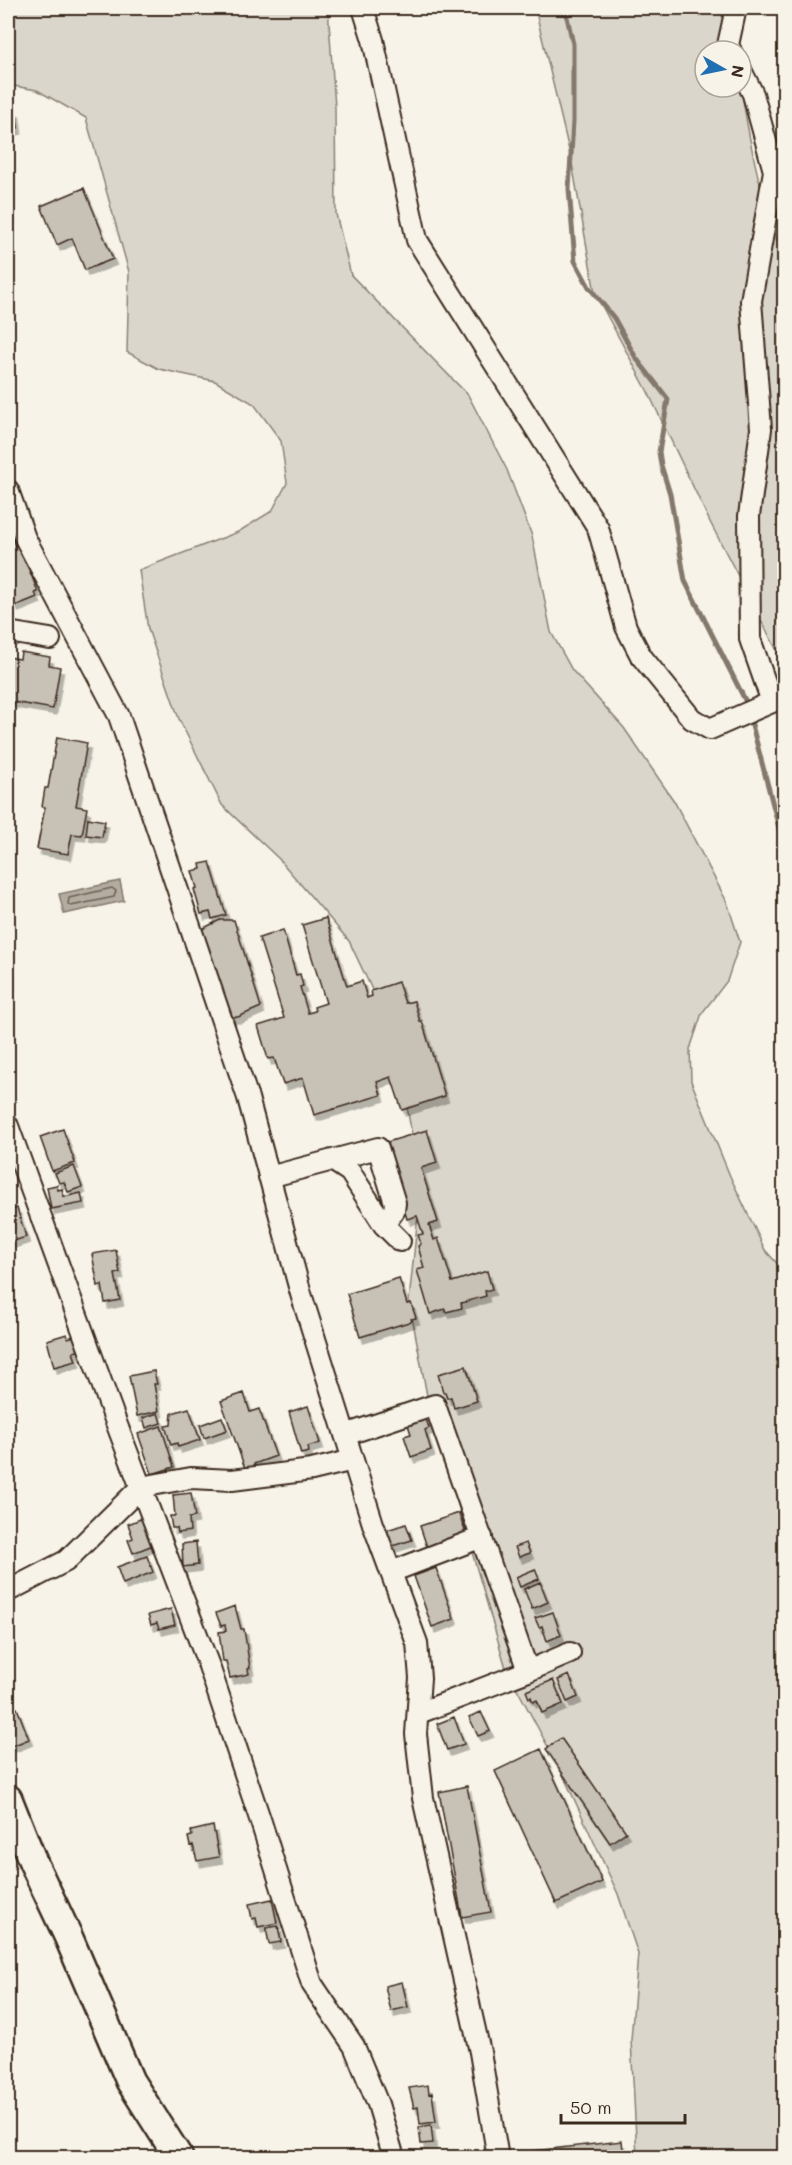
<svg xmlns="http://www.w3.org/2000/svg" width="792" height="2165" font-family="Mali,sans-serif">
  <defs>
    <filter id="shadow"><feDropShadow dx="3.5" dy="6" stdDeviation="0" flood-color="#0004"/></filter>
  </defs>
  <rect width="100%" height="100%" fill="#f7f3e8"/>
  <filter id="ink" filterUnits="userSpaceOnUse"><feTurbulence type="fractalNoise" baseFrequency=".0167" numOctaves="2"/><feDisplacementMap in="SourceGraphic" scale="12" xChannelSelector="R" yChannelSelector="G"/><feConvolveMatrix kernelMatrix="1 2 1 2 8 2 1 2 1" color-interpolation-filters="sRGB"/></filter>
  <g filter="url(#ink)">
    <path fill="#dbd6cb" stroke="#8b8074" stroke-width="1.5" d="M8 8H328L335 107 336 214 351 275 468 395 507 470 532 536 551 632 572 670 624 728 674 801 727 902 740 942 727 981 702 1013 690 1049 691 1081 730 1176 765 1250 784 1271V2157H637L631 2040 638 1954 618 1894 563 1775 506 1668 429 1406 409 1301 421 1186 404 1090 376 998 349 941 279 859 222 805 179 719 148 629 139 570 238 532 272 511 287 483 281 441 254 404 215 381 159 369 127 352 129 272 86 118 37 90 8 85Z
      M535 8H729L735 51H705V87H741C749 141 763 208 784 258V664L710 522 647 390 595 293 572 163Z"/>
    <path fill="#b4aca0" stroke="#84786c" stroke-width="1.5" d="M120 881 124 901 64 914 59 894Z"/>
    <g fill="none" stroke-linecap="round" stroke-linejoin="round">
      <path stroke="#6b5e52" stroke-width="1.5" d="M112 888 116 891 114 897 71 906 68 904 69 898Z"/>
      <path stroke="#84786c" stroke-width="5" d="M565 8 573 44V121L569 189 575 261 589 287 614 318 636 358 668 399 659 452 661 465 670 494 685 581 746 702 784 847"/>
    </g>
    <path fill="#c8c1b6" stroke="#3b2a1e" stroke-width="1.5" filter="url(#shadow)" d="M16 111 18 128 8 130V113Z
      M84 188 113 259 85 270 72 238 57 245 41 206Z
      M8 528 15 546 19 544 38 592 35 593 37 597 15 606 14 603 10 604 8 598Z
      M21 652 50 657 49 665 60 667 53 709 8 701V657L20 659Z
      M57 737 87 743 76 806 87 808 82 835 72 834 68 854 37 849 45 807H42L45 788H48Z
      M88 818 105 821 102 837 86 835Z
      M210 862 226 915 212 919 210 912 201 914 194 889 197 888 192 871 201 869 200 864Z
      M326 918 347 986 362 981 367 998 372 996 371 991 398 982 405 1003 414 1001 420 1022 422 1021 445 1096 402 1110 391 1077 377 1082 381 1095 314 1115 303 1078 283 1084 274 1058 268 1059 258 1026 284 1018 259 938 283 930 296 975 300 974 303 986 300 987 308 1013 315 1011 314 1007 326 1003 302 925Z
      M220 920H234L261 1007 238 1017H231L202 929Z
      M63 1129 75 1163 52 1171 40 1137Z
      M427 1130 437 1163 421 1168 438 1222 429 1225 434 1240 438 1238 452 1282 487 1271 492 1289 485 1291 486 1296 461 1303 462 1308 446 1312 445 1309 430 1314 417 1270 424 1268 418 1246 421 1244 418 1235 423 1234 417 1216 407 1219 384 1143Z
      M74 1166 82 1187 68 1192 64 1182 59 1183 55 1173Z
      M57 1185 58 1190 62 1189 64 1197 81 1193 83 1203 51 1209 47 1187Z
      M17 1208 26 1237 8 1243V1211Z
      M116 1250 120 1273 115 1274 120 1300 105 1303 102 1285 98 1286 92 1254Z
      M399 1278 407 1304 411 1303 416 1318 411 1319 412 1321 360 1337 347 1294Z
      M67 1334 68 1338 74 1336 78 1351 73 1352 76 1361 54 1367 47 1340Z
      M466 1366 477 1401 454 1408 451 1397 447 1398 445 1392H443L438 1374Z
      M154 1371 157 1384H154L159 1411 137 1416 129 1376Z
      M244 1393 250 1412 259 1409 276 1456 254 1464 255 1467 246 1471 221 1401Z
      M308 1406 320 1443 308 1447 309 1452 301 1454 289 1412Z
      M189 1408 200 1440 178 1447 177 1443 171 1445 165 1426 171 1425 172 1413Z
      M158 1413 161 1423 146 1428 143 1418Z
      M222 1417 227 1430 204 1438 200 1425Z
      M426 1419 429 1428 425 1430 431 1450 411 1457 404 1436 411 1434 408 1425Z
      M161 1426 174 1467 152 1474 138 1434Z
      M191 1493 195 1517 189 1518 190 1531 178 1533 177 1528H172L170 1516H175L173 1495Z
      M459 1513 466 1534 427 1547 420 1526Z
      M143 1518 153 1545 133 1553 128 1540 133 1538 128 1524Z
      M406 1524 412 1540 392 1546 387 1530Z
      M196 1542 198 1565 183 1567 182 1544Z
      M526 1543 530 1553 519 1557 515 1547Z
      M147 1556 153 1572 123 1584 117 1567Z
      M436 1568 454 1619 432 1627 414 1576Z
      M535 1569 539 1579 520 1587 516 1577Z
      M540 1582 548 1602 532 1609 524 1589Z
      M235 1606 241 1629H244L250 1668 248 1669 249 1674 230 1678 226 1661H223L219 1632 226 1631 225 1625 221 1626 216 1613Z
      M171 1609 175 1625 159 1629 157 1623 151 1625 148 1615Z
      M553 1612 561 1635 547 1641 542 1626 539 1627 535 1618Z
      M569 1675 578 1697 567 1702 558 1680Z
      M553 1680 563 1704 542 1713 537 1700 533 1702 531 1697 529 1698 526 1691Z
      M17 1708 29 1739 12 1746 8 1735V1712Z
      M481 1712 490 1731 478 1736 469 1717Z
      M454 1717 464 1744 447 1750 437 1724Z
      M561 1738 626 1832 610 1843 546 1749Z
      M541 1749 602 1882 556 1903 495 1771Z
      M467 1786 491 1912 462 1917 439 1792Z
      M213 1826 219 1857 197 1861 193 1845 190 1846 188 1837 192 1836 191 1831Z
      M272 1899 277 1923 258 1927 256 1918 252 1919 249 1904Z
      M278 1926 281 1942 269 1944 266 1928Z
      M402 1982 408 2007 391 2011 385 1986Z
      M428 2085 429 2094 432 2093 436 2122 420 2124 418 2107 414 2108 409 2088Z
      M431 2125 433 2143 421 2144 419 2127Z
      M622 2141 624 2158H524V2152Z"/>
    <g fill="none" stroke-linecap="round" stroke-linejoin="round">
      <g stroke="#3b2a1e" stroke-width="24">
        <path id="street" d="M363 8 373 40 417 240 598 528 626 627 641 656 692 719 710 729 772 702 750 639 749 516 761 429 751 301 774 171 753 94 741 70
          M731 51 728 45 736 8
          M8 490 25 538 119 716 248 1098 301 1294 373 1524 417 1643 420 1678 416 1734 423 1798 480 2052 498 2158
          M8 632 50 639
          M8 1126 117 1425 209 1666 261 1822 312 1984 354 2046 378 2104 394 2158
          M269 1177 378 1148 395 1203 394 1211 384 1225 350 1172 332 1160
          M384 1225 400 1241
          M345 1435 435 1405 528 1671 419 1713
          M391 1572 482 1537
          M8 1591 66 1561 141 1487 191 1478 232 1480 312 1470 353 1460
          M528 1671 570 1653"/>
      </g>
      <g stroke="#3b2a1e" stroke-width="32">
        <path id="secondary" d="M8 1799 33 1862 68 1936 130 2081 179 2158"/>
      </g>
      <use href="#street" stroke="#f7f3e8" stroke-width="20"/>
      <use href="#secondary" stroke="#f7f3e8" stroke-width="27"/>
    </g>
  </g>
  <rect width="792" height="2165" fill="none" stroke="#f7f3e8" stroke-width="30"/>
  <rect x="15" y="15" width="762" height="2135" fill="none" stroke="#3b2a1e" stroke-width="2" filter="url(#ink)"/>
  <g transform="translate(723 69) rotate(99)"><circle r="28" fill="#f7f3e8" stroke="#aca397" stroke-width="1.5"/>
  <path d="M0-4.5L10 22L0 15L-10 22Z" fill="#1f6fb2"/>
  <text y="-9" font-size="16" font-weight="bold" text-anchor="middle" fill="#3b2a1e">N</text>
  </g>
  <path d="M561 2114v9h124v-9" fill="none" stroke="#3b2a1e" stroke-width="3"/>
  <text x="570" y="2114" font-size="18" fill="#3b2a1e" stroke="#f7f3e8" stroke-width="4.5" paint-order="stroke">50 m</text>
</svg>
